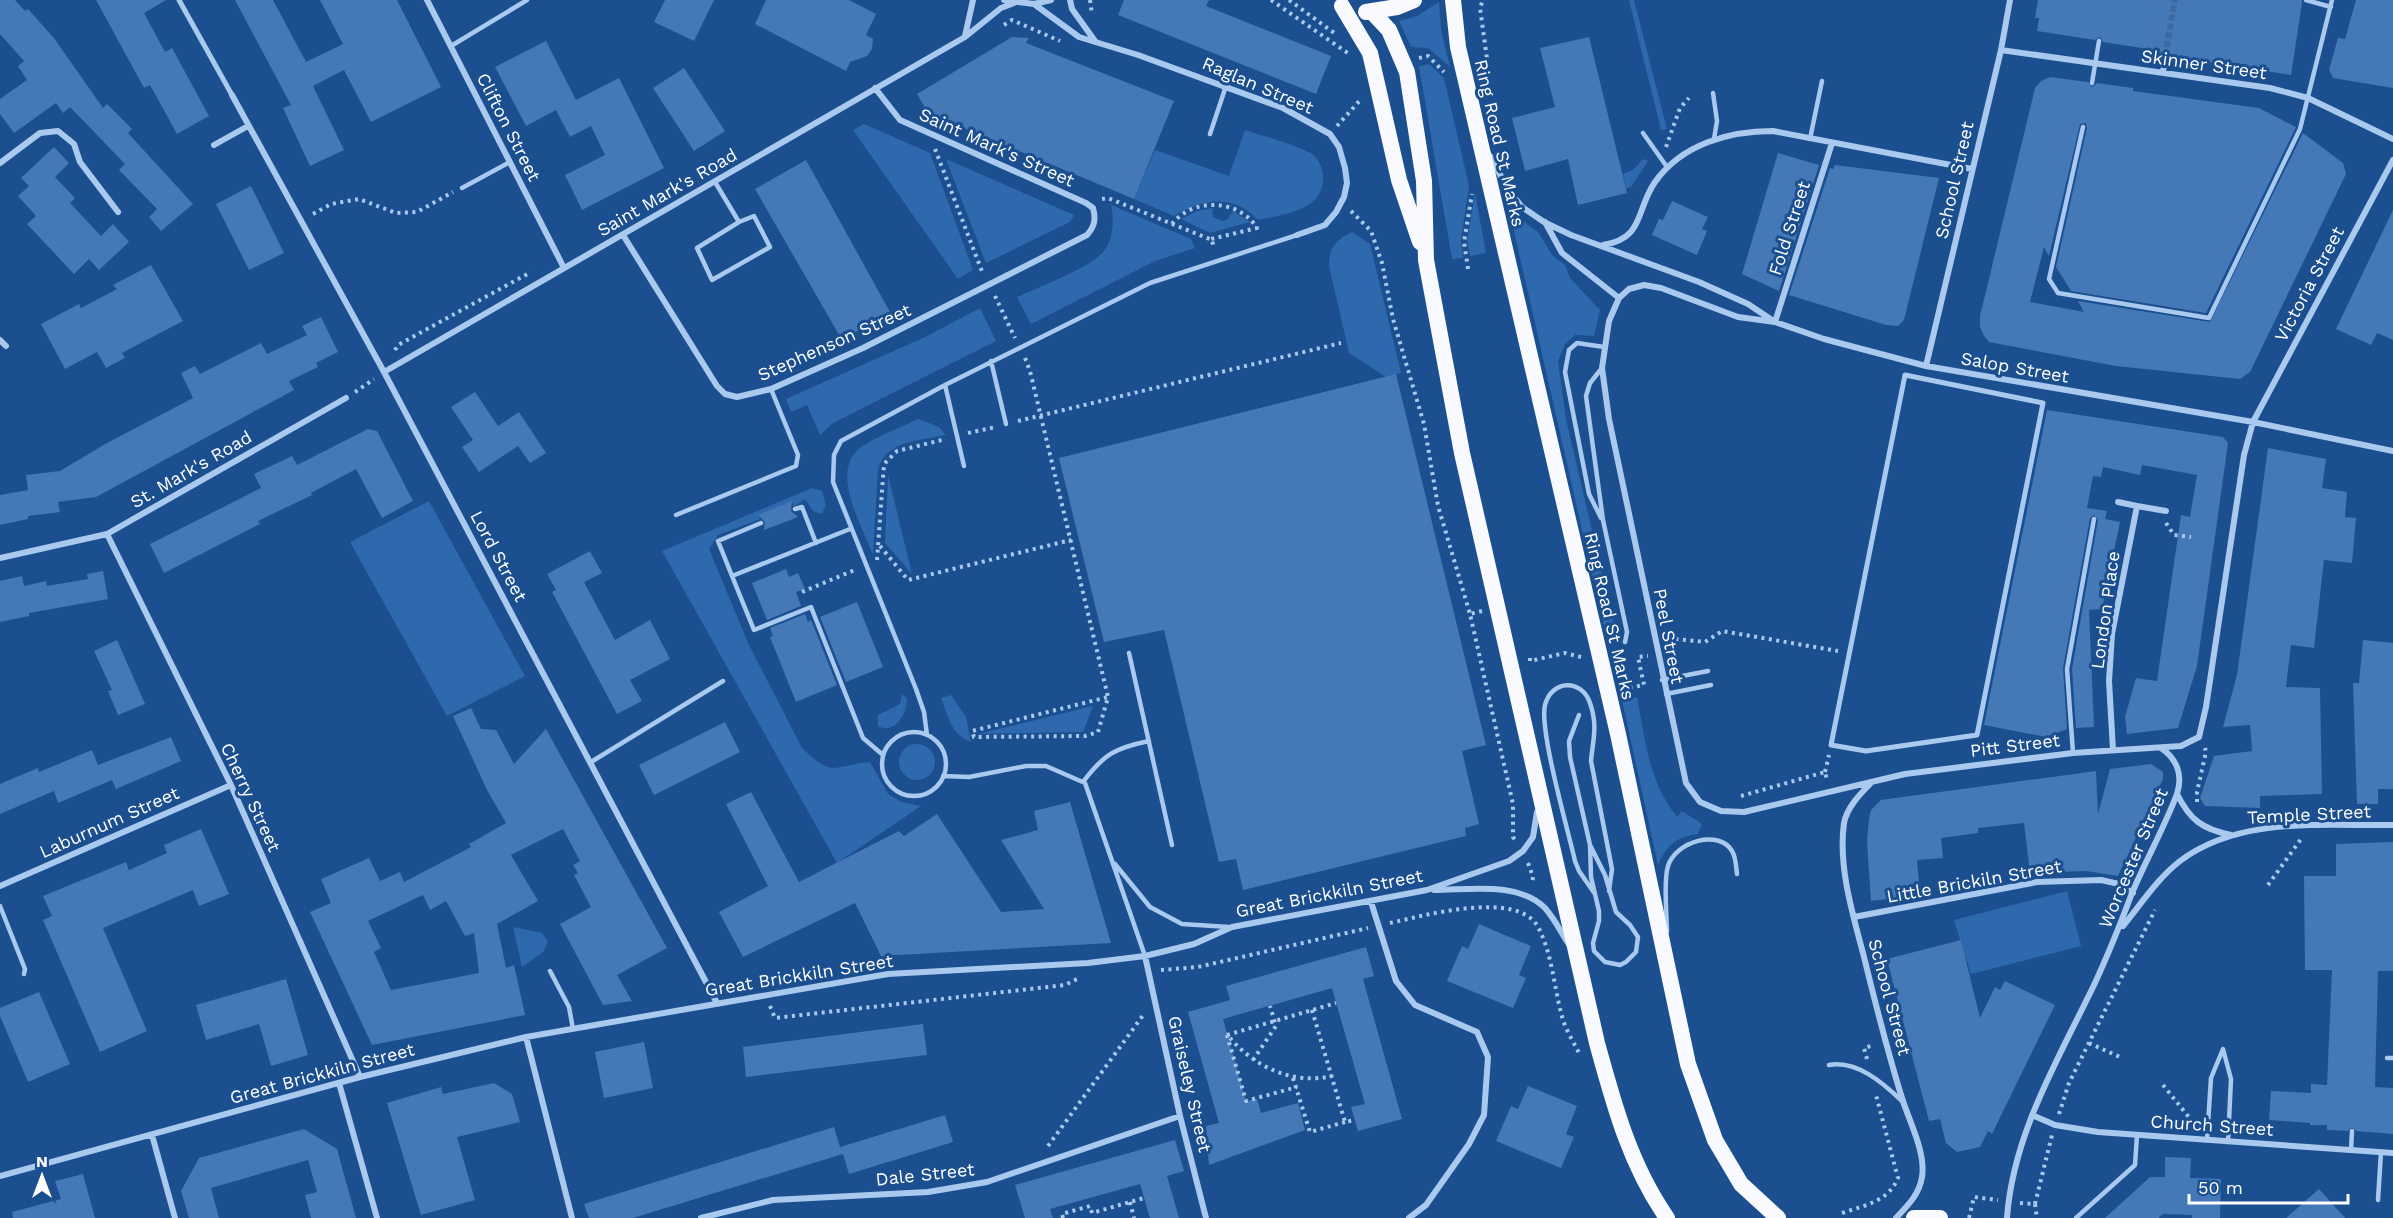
<svg xmlns="http://www.w3.org/2000/svg" width="2393" height="1218" font-family="'Work Sans',sans-serif">
  <rect width="100%" height="100%" fill="#1b4f8f"/>
  <path fill="#2e69ad" d="M1629 0H1634L1667 129 1661 130Z
    M1439 2 1441 30 1450 67 1428 48 1411 47 1399 21 1417 16Z
    M1429 64 1444 78 1469 186 1461 240 1463 258 1452 259 1419 66Z
    M864 124 930 153 973 270 958 279 853 130Z
    M1245 130C1266 137 1292 143 1312 154 1318 158 1322 167 1323 174 1326 211 1284 214 1258 220 1233 193 1203 199 1174 216L1134 199 1155 150 1229 176Z
    M946 159 1074 215 1070 222 986 263Z
    M1643 159 1648 161 1631 187 1626 188 1623 174 1634 169Z
    M1475 193 1486 253 1470 256 1467 241Z
    M1111 205 1191 239 1195 248 1155 261 1031 324 1017 297C1038 288 1082 270 1098 257 1113 246 1115 221 1111 205Z
    M1212 208 1213 217 1223 221 1228 219 1233 211 1250 222 1210 233 1181 219 1197 211Z
    M1514 215 1538 232 1552 255 1565 265 1570 278 1600 310 1594 336 1575 335 1565 344 1558 361 1566 419 1617 638 1607 639 1511 218Z
    M1352 232 1370 244 1401 373 1386 377 1349 353 1329 266C1329 248 1335 240 1352 232Z
    M980 308 996 341 833 423 820 435 807 405 791 412 786 399 925 337Z
    M918 419 939 427 946 435C919 441 887 440 878 469L873 555C863 527 829 472 860 448 876 436 900 428 918 419Z
    M888 475 912 574 885 543Z
    M812 488 822 491 826 505 822 514 813 511 805 499 794 506 792 502 759 515 760 519 718 535 709 549 749 645 802 748C834 779 834 765 870 762L888 794 902 802 921 806 837 863 662 551Z
    M429 501 525 676 447 716 350 542Z
    M902 694 907 699C907 714 895 735 878 726V715L900 704Z
    M951 695 966 717 971 742C950 733 949 718 941 698Z
    M1637 697C1646 742 1648 780 1677 817L1682 811 1702 824 1698 834C1676 837 1667 845 1658 865L1622 700Z
    M1093 706 1083 732 978 734Z
    M899 762a18 18 0 1 1 36 0a18 18 0 1 1-36 0Z
    M2067 891 2081 946 1971 974 1954 920Z
    M513 927 542 933 548 941 543 952 522 967Z"/>
  <path fill="#4478b7" fill-rule="evenodd" d="M0 0H15L25 11 28 9 54 38 103 108 107 104 132 129 128 133 193 204 161 231 149 217 157 209 119 170 125 164 70 107 63 113 56 103 14 133 0 114V99L27 80 18 66 24 61 0 34Z
    M96 0H166L144 13 165 52 172 48 209 116 177 134 150 85 144 88Z
    M235 0H273L306 62 343 44 320 0H397L441 87 371 122 344 70 313 86 344 150 310 166 283 108 291 105Z
    M665 0H714L694 41 654 22Z
    M766 0H849L876 14 866 35 873 39 872 49 867 56 850 62 846 71 755 24Z
    M1124 0H1209L1206 6 1331 56 1316 94 1118 15Z
    M2038 0H2302V3L2291 75 2170 56 2166 51 2160 55 2147 53 2148 49 2103 42 2100 37 2095 40 2037 31 2039 18H2035Z
    M2356 0H2393V88L2333 78 2329 70 2338 38 2345 39Z
    M1012 37 1029 38 1026 43 1174 101 1134 199 928 113 917 94Z
    M1589 37 1627 193 1578 205 1568 159 1525 171 1512 118 1555 107 1540 48Z
    M546 41 576 100 619 78 664 168 582 210 565 175 605 155 591 126 570 137 556 110 526 126 495 67Z
    M684 68 725 131 694 151 653 88Z
    M2050 77 2088 82 2092 87 2097 83 2133 88V91L2259 108 2296 127 2206 313 2071 291 2056 267 2087 128 2086 123 2080 124 2049 256 2044 247 2030 302 2084 312 2078 301 2210 322 2303 133 2343 163 2346 174 2250 372 2240 379 2116 366 1989 342 1984 336 1980 327V316L2035 88 2041 81Z
    M54 147 69 163 55 177 75 198 70 203 101 236 113 224 129 242 99 270 89 259 74 274 27 224 36 216 18 196 29 186 21 178Z
    M1778 153 1819 165 1779 291 1742 274Z
    M806 160 890 312 842 340 755 189Z
    M1835 165 1939 178 1904 320 1898 326 1886 325 1789 295 1830 168 1833 169Z
    M251 186 284 253 249 270 216 204Z
    M1672 201 1708 217 1702 229 1707 231 1697 255 1652 235 1659 219 1663 220Z
    M2393 210V340L2377 333 2371 345 2336 329Z
    M151 265 183 321 122 353 125 358 106 368 97 352 65 369 41 324 79 304 81 308 117 289 113 285Z
    M321 317 338 352 316 363 318 367 289 381 294 390 96 497 58 502 60 512 28 516V519L0 525V495L28 490 26 475 60 471 107 443 193 398 181 373 195 366 200 374 261 343 267 354 307 335 302 326Z
    M1396 374 1486 745 1462 751 1479 824 1465 828 1466 836 1243 890 1236 859 1219 862 1164 630 1104 642 1059 458Z
    M475 392 498 426 519 412 546 453 530 463 518 446 479 472 462 447 473 440 451 407Z
    M2047 410 2223 437 2228 443 2197 666 2178 728 2127 734 2125 717 2136 678 2157 681 2181 515 2190 517 2197 475 2142 465 2140 475 2103 467 2101 477 2093 476 2087 508 2107 511 2105 519 2120 522 2102 609 2089 610 2094 727 2076 728 2072 669 2098 520 2094 515 2090 518 2063 668 2067 729 2046 737 1984 725Z
    M368 429 377 431 413 501 382 518 356 469 311 493 312 495 258 521 260 524 164 573 150 544 261 488 254 474 292 456 297 465Z
    M2268 448 2326 459 2322 488 2347 492 2345 517 2356 518 2352 563 2324 560 2314 648 2291 645 2286 687 2320 688 2322 794 2260 796V808L2205 806 2200 798 2214 756 2252 751 2250 725 2223 727 2237 675Z
    M792 501 791 511 798 517 764 530 765 522 758 515Z
    M590 551 602 573 584 582 615 640 650 620 670 659 630 680 642 701 617 714 552 592 556 590 547 574Z
    M786 569 789 577 798 573 805 589 796 592 801 606 767 620 752 583Z
    M103 571 108 599 29 613V616L0 622V581L22 576 24 586 46 581 47 586 88 579 87 574Z
    M857 602 883 667 846 682 820 617Z
    M805 614 808 622 811 620 837 685 796 702 770 637 773 636 770 628Z
    M117 640 145 704 118 715 108 691 112 690 94 651Z
    M2363 640 2393 643V789H2378V804H2357L2353 683H2359Z
    M471 708 481 729 496 730 514 764 546 729 667 948 617 975 632 1001 603 1005 560 924 591 907 574 875 578 873 573 865 580 861 563 829 511 855 538 901 497 924 506 968 514 965 525 1015 372 1045 310 912 331 903 321 879 369 858 380 881 400 872 404 882 471 847 469 844 506 823 487 790 453 716ZM423 895 430 910 446 901 465 936 474 933 479 973 391 990 374 952 381 948 368 921Z
    M725 722 740 752 654 795 639 765Z
    M171 737 181 761 116 789 112 780 58 803 54 791 0 814V784L38 768 39 772 92 750 98 765Z
    M2151 764 2163 772V779L2118 876 2086 871 2030 873 2024 823 1978 828V833L1941 838 1943 858 1917 860 1920 895 1871 901 1867 842 1869 818 1871 810 1881 800 2096 771 2098 814 2110 769Z
    M751 792 799 882 899 831 904 836 937 814 1001 912 1044 909 1001 840 1038 830 1034 811 1070 802 1111 943 881 956 855 903 743 957 719 912 768 886 726 804Z
    M201 829 229 894 199 906 193 890 103 928 147 1031 100 1052 43 920 52 916 43 896 126 862 129 870 167 853 164 845Z
    M2393 842V971H2378L2375 1087 2393 1088V1134L2356 1131 2352 1127 2348 1131 2327 1130V1125H2310V1123L2269 1120 2271 1091 2311 1093V1084L2327 1085 2332 970H2305L2304 876H2336V844Z
    M1479 924 1531 946 1519 975 1526 978 1513 1008 1447 981 1462 946 1468 949Z
    M1961 940 1980 1018 1995 987 2000 990 2005 981 2055 1005 1992 1134 1988 1131 1980 1147 1957 1152 1946 1143 1940 1119 1929 1121 1887 959Z
    M1366 947 1374 976 1363 979 1402 1119 1358 1131 1351 1107 1365 1104 1332 988 1223 1019 1246 1101 1257 1099 1261 1113 1298 1103 1305 1130 1209 1165 1206 1126 1219 1123 1188 1012 1230 1000 1226 986Z
    M286 979 308 1055 271 1066 259 1024 206 1040 196 1005Z
    M39 992 70 1064 28 1082 0 1016V1008Z
    M923 1024 927 1055 746 1077 743 1047Z
    M644 1042 653 1088 604 1098 595 1052Z
    M494 1083 512 1094 520 1122 457 1137 475 1200 421 1215 387 1103 441 1087 443 1094Z
    M1528 1086 1577 1106 1566 1134 1574 1137 1561 1168 1496 1141 1511 1106 1518 1109Z
    M945 1115 953 1142 849 1174 843 1154 633 1218H589L584 1204 834 1127 840 1147Z
    M304 1129 337 1149 356 1218H311L305 1195 317 1192 308 1160 211 1188 219 1218H189L181 1191 199 1158Z
    M1175 1140 1184 1171 1167 1176 1179 1218H1150L1140 1184 1050 1209 1053 1218H1025L1015 1185Z
    M2165 1157 2191 1158 2190 1178 2221 1179 2220 1218H2192V1215L2163 1214 2158 1218H2105L2150 1177H2165Z
    M83 1174 95 1218H13L12 1212 61 1199 55 1181Z
    M2319 1189 2345 1218H2286Z"/>
  <g fill="none" stroke-linecap="round" stroke-linejoin="round">
    <path stroke="#3d69a0" stroke-width="6" stroke-dasharray="6 3" stroke-linecap="butt" d="M2165 56 2175 0"/>
    <path stroke="#a9c9ee" stroke-width="4" stroke-dasharray="3 4.5" stroke-linecap="butt" d="M1090 0 1092 14
      M1271 0 1349 54
      M1289 0 1337 35
      M1004 25 1012 20 1060 41
      M1419 58 1428 56 1444 72
      M1482 68 1488 66 1480 8 1483 0
      M1337 126 1362 98
      M1666 147 1680 108 1689 98
      M935 149 983 274
      M1102 199 1108 198 1212 240 1214 249
      M1351 211 1371 231 1382 263 1393 319 1424 424 1438 506 1470 614
      M313 214 331 204 359 199 396 213 417 212 453 192
      M1172 224C1193 197 1239 199 1257 228L1211 239
      M1468 269 1464 242 1472 194
      M995 296 1015 338
      M395 350 398 345 531 272
      M1025 358 1030 371 1108 697 1098 732 1085 736 974 737 972 731 1108 697
      M355 392 374 379
      M1018 421 1341 343
      M968 433 996 427
      M2166 523 2174 535 2191 537
      M880 546 908 580 1071 540
      M877 560 884 464 897 451 946 439
      M802 592 857 569
      M1482 611 1470 614 1513 804V837L1516 841
      M1670 644 1675 639 1705 642 1722 631 1838 651
      M1621 652 1629 688 1644 685 1638 657 1648 656
      M1530 658V661L1565 653 1581 657
      M1825 772 1829 755
      M1741 796 1825 772 1827 780
      M2197 802V792L2206 752 2205 748
      M1528 863 1533 877 1532 884
      M2268 885 2301 839
      M1390 923C1423 916 1517 889 1538 927 1553 955 1554 990 1563 1020 1567 1032 1574 1043 1579 1053
      M1161 970 1198 967 1368 928
      M770 1006 775 1018 1065 985 1079 978
      M1312 1010 1345 1122 1355 1120
      M1227 1035 1246 1101 1297 1087
      M1227 1035 1336 1003
      M1230 1038C1255 1067 1293 1085 1332 1076
      M2089 1043 2122 1058
      M1867 1059 1864 1048 1874 1045
      M1253 1060 1276 1026 1270 1006
      M1293 1078 1310 1132 1345 1122
      M2163 1085 2196 1126
      M2059 1114 2069 1083 2155 910
      M1048 1146 1144 1014
      M1130 1202 1134 1218
      M2020 1203 2035 1204 2052 1135
      M2035 1204 2037 1218
      M1842 1213C1865 1205 1888 1202 1898 1178L1876 1095
      M1063 1218 1062 1214 1090 1206 1092 1213 1144 1198
      M1969 1218 1974 1197 1998 1200"/>
    <path stroke="#a9c9ee" stroke-width="4.5" d="M2306 0 2331 7
      M451 46 527 0
      M2092 83 2099 41
      M1713 93 1717 121 1714 139
      M2083 127 2049 279 2058 293 2209 318 2300 129 2332 0
      M1643 133 1667 167
      M1210 134 1226 86
      M1810 139 1822 81
      M715 182 739 222
      M462 188 510 162
      M754 216 770 247 712 280 697 248 739 222Z
      M991 361 1006 424
      M1602 368 1590 383 1586 396 1603 520 1627 632 1625 642
      M945 385 964 466
      M795 509 802 507 816 543
      M676 515 796 466 798 455 771 389
      M1601 518 1589 494 1565 372 1569 350 1577 343 1604 347
      M850 529 732 576 754 630 811 607 863 738 883 755
      M732 576 718 541 761 523
      M1129 653 1172 845
      M1662 680 1708 671
      M1666 694 1711 685
      M1579 715 1569 741 1570 757 1590 845 1591 877 1599 911V921L1593 943 1594 951 1605 962 1620 965 1626 962 1636 952 1638 937 1630 925 1616 912 1605 875 1590 845
      M882 764a32 32 0 1 1 64 0a32 32 0 1 1-64 0Z
      M927 735 924 712 916 689 833 482 834 455 841 441 945 385 1150 283 1297 235
      M2073 753 2067 669 2094 519
      M591 762 723 681
      M943 776 969 777 1026 766H1046L1085 783 1145 956
      M1083 782C1104 754 1115 748 1149 741
      M1115 864 1150 907 1182 924 1229 927
      M1595 894 1579 871 1575 861C1568 830 1539 730 1545 705 1552 679 1582 679 1590 703 1598 726 1593 739 1591 761L1612 869 1609 891
      M0 906 25 969 24 974
      M1667 932C1667 914 1663 882 1668 866 1676 841 1719 829 1732 851 1736 857 1736 867 1737 874
      M550 971 569 1007 573 1029
      M2387 1058H2393
      M1829 1065C1857 1060 1883 1083 1902 1101
      M2207 1140 2211 1078 2223 1049 2231 1079 2228 1142
      M2351 1150 2352 1131
      M2378 1200 2381 1152
      M2076 1218 2135 1165 2137 1135"/>
    <path stroke="#a9c9ee" stroke-width="5" d="M179 0 232 95
      M1905 375 2043 403 1977 735 1866 751 1831 745Z"/>
    <path stroke="#a9c9ee" stroke-width="6" d="M427 0 564 268
      M1004 0 1034 4 1051 0
      M1070 0 1072 9 1095 41
      M1034 4 1079 37 1138 55 1283 108 1330 134 1339 147 1345 168 1347 183 1344 197 1336 212 1325 225 1297 235
      M965 36 973 0
      M2001 50 2270 88 2308 98 2393 139
      M2163 73 2165 56
      M232 95 384 372 717 1003
      M214 145 248 126
      M1490 156 1509 191 1522 207 1544 222 1571 235 1699 282 1748 304 1775 322 1824 339 1926 366 2253 422 2393 451
      M0 163 40 133 58 131 74 144 80 162 118 212
      M1545 222 1562 253 1619 298
      M623 235 717 386 725 394 737 397 771 389 863 348 1087 235C1095 226 1096 219 1093 208L1086 203 900 120 875 88
      M1603 245C1645 238 1635 211 1655 182 1682 144 1729 131 1773 131L1972 169
      M1775 322 1738 317 1661 288 1644 285 1629 289 1619 298 1609 321 1602 368 1609 419 1686 783 1700 802 1721 811 1744 812 1905 774 2073 753 2181 746 2199 737 2206 707 2244 455 2253 422 2393 160
      M1775 322 1832 143
      M0 340 6 346
      M1926 366 2001 50 2010 0
      M384 372 965 37 1001 8 1014 3
      M2118 502 2137 506
      M107 534 231 785 360 1077
      M0 558 107 534 346 398
      M2113 750 2109 681 2112 634 2137 506 2166 511
      M1872 782C1861 793 1847 807 1844 823 1838 865 1852 912 1863 953 1875 1002 1887 1050 1902 1098 1909 1121 1926 1152 1922 1177 1919 1195 1908 1205 1896 1218
      M2177 794C2190 820 2202 829 2231 835
      M0 886 231 785
      M1434 890C1469 890 1518 881 1545 908 1554 918 1561 932 1568 943
      M1371 902 1396 981 1415 1005 1477 1032 1488 1057 1484 1115 1469 1144 1426 1205 1409 1218
      M1854 917 2037 882 2101 880 2119 884 2133 893
      M2123 926C2141 904 2158 878 2180 861 2239 816 2324 826 2393 825
      M1145 956 1180 1116 1206 1218
      M526 1037 572 1218
      M339 1083 377 1218
      M2032 1115 2055 1125 2098 1132 2393 1153
      M152 1135 175 1218
      M0 1176 360 1077 526 1037 888 974 1088 963 1145 956 1194 944 1232 927 1427 890 1509 861 1523 851 1533 837 1537 812
      M701 1218 773 1200 928 1192 987 1182 1180 1116
      M2007 1218C2013 1134 2058 1060 2094 985 2108 955 2120 925 2132 893 2146 860 2164 828 2177 794 2183 775 2177 759 2161 748"/>
    <path stroke="#f8faff" stroke-width="16" d="M1453 0 1458 47 1618 734 1688 1064 1715 1140 1741 1184 1778 1218
      M1342 6 1370 53 1399 180 1420 242
      M1366 12 1397 7 1414 0
      M1373 13 1389 30 1407 72 1424 181 1426 260 1462 453 1597 1043C1614 1105 1630 1165 1667 1218
      M1914 1218H1940"/>
  </g>
  <g text-anchor="middle" dominant-baseline="central" stroke-width="6" stroke-linejoin="round" paint-order="stroke">
    <g font-size="18" fill="#fff" stroke="#1b4f8f">
      <text transform="translate(2204 64) rotate(8)">Skinner Street</text>
      <text transform="translate(1258 85) rotate(23)">Raglan Street</text>
      <text transform="translate(509 127) rotate(63)">Clifton Street</text>
      <text transform="translate(1500 143) rotate(77)">Ring Road St Marks</text>
      <text transform="translate(997 147) rotate(24)">Saint Mark's Street</text>
      <text transform="translate(1954 180) rotate(-77)">School Street</text>
      <text transform="translate(667 192) rotate(-30)">Saint Mark's Road</text>
      <text transform="translate(1789 228) rotate(-72)">Fold Street</text>
      <text transform="translate(2309 284) rotate(-62)">Victoria Street</text>
      <text transform="translate(834 342) rotate(-24)">Stephenson Street</text>
      <text transform="translate(2015 367) rotate(10)">Salop Street</text>
      <text transform="translate(191 469) rotate(-30)">St. Mark's Road</text>
      <text transform="translate(499 556) rotate(62)">Lord Street</text>
      <text transform="translate(2105 610) rotate(-82)">London Place</text>
      <text transform="translate(1610 616) rotate(77)">Ring Road St Marks</text>
      <text transform="translate(1669 636) rotate(79)">Peel Street</text>
      <text transform="translate(2015 745) rotate(-7)">Pitt Street</text>
      <text transform="translate(251 797) rotate(65)">Cherry Street</text>
      <text transform="translate(2309 814) rotate(-3)">Temple Street</text>
      <text transform="translate(109 822) rotate(-24)">Laburnum Street</text>
      <text transform="translate(2133 858) rotate(-67)">Worcester Street</text>
      <text transform="translate(1974 881) rotate(-10)">Little Brickiln Street</text>
      <text transform="translate(1329 893) rotate(-11)">Great Brickkiln Street</text>
      <text transform="translate(799 975) rotate(-9)">Great Brickkiln Street</text>
      <text transform="translate(1890 997) rotate(75)">School Street</text>
      <text transform="translate(322 1073) rotate(-15)">Great Brickkiln Street</text>
      <text transform="translate(1190 1084) rotate(77)">Graiseley Street</text>
      <text transform="translate(2212 1125) rotate(4)">Church Street</text>
      <text transform="translate(925 1174) rotate(-6)">Dale Street</text>
    </g>
  </g>
  <g transform="translate(42 1176)" stroke="#1b4f8f" stroke-width="4.5" paint-order="stroke">
  <path d="M0-4.5L10 22L0 15L-10 22Z" fill="#ffffff"/>
  <text y="-9" font-size="16" font-weight="bold" text-anchor="middle" fill="#ffffff">N</text>
  </g>
  <path d="M2189 1194v9h159v-9" fill="none" stroke="#ffffff" stroke-width="3"/>
  <text x="2198" y="1194" font-size="18" fill="#ffffff" stroke="#1b4f8f" stroke-width="4.5" paint-order="stroke">50 m</text>
</svg>
